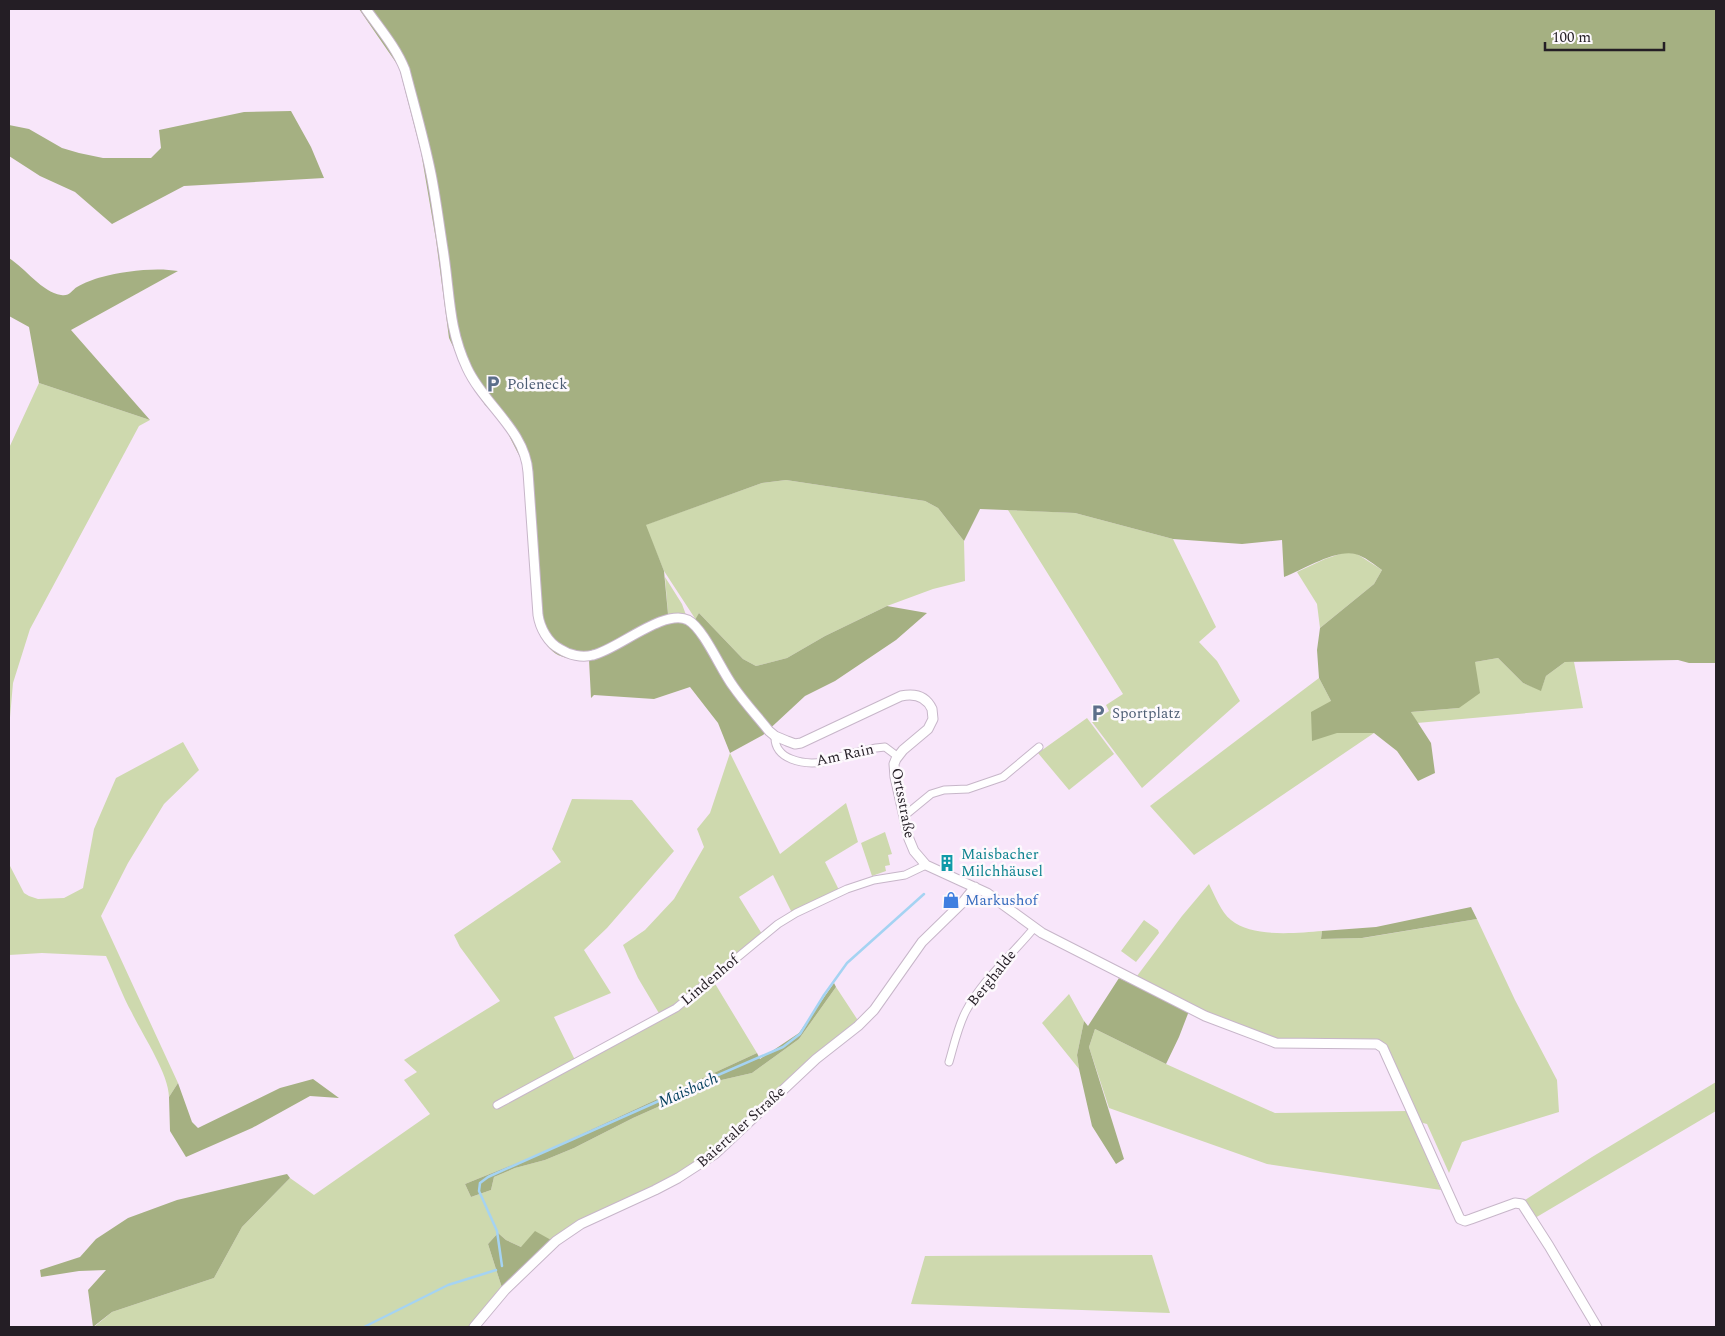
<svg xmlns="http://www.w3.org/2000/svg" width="1725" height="1336" font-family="Spectral,serif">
  <rect width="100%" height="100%" fill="#f8e6fa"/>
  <path fill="#ced9ae" d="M39 383 150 420 139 426 30 629 13 683 9 729V448Z
    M786 480 925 501 938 508 964 541 965 581 933 589 887 606 825 636 787 658 756 666 743 659 699 613 696 620 664 571 645 525 762 483Z
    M1008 510 1075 513 1173 539 1216 627 1199 642 1217 661 1240 701 1142 788 1092 722 1109 711 1106 705 1123 694Z
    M1346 552 1357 554 1382 570 1374 584 1320 628 1317 604 1297 572 1325 559Z
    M665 577 682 604 686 615 668 614Z
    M1498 658 1523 683 1541 690 1546 676 1565 662H1574L1583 708 1417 723 1411 712 1459 708 1475 662Z
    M1319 678 1331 701 1337 733H1374L1194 855 1150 806Z
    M1087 718 1114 754 1069 790 1038 753Z
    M183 742 199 770 164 804 128 863 101 916 178 1083 169 1097C169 1074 142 1034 132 1013 122 995 115 975 106 956L42 953 9 955V864L24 893 29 896 38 899 64 898 83 888 94 829 116 778Z
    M730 753 780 854 846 803 858 842 825 862 839 890 792 913 773 875 739 897 762 934 711 977 757 1053 532 1157 465 1184 471 1197 491 1190 494 1177 515 1168 545 1160 574 1148 633 1118 689 1093 704 1084 752 1073 799 1039 836 987 859 1022 711 1155 667 1180 623 1200 573 1226 551 1240 521 1247 506 1240 498 1233 488 1244 503 1291 472 1327H359L358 1326 352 1327H94L112 1312 214 1278 242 1227 290 1178 314 1195 430 1114 404 1080 417 1072 404 1060 500 1001 460 947 454 935 561 862 552 849 572 799 632 800 674 851 607 928 584 950 611 993 554 1017 575 1060 660 1015 638 978 623 945 645 930 674 899 704 847 697 829 710 813Z
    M885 832 892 854 888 855 890 865 885 866 886 871 872 876 861 843Z
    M1209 884C1215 896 1221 912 1231 920 1253 938 1296 933 1322 931L1321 939 1363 938 1477 919 1515 1000 1557 1080 1559 1112 1462 1142 1449 1173 1427 1124 1419 1122 1381 1042 1272 1039 1204 1011 1137 976 1182 916Z
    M1144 920 1158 930 1159 933 1136 962 1121 951Z
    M1069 994 1084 1021 1077 1055 1079 1069 1042 1023Z
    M1095 1029 1166 1064 1275 1113 1407 1111 1441 1190 1267 1164 1109 1108 1089 1047Z
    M1716 1082V1111L1535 1218 1525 1200 1592 1157Z
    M1152 1255 1170 1313 911 1304 925 1256Z"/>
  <path fill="#a5b082" d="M359 9H1716V663H1689L1678 660 1565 662 1546 676 1541 691 1523 683 1498 658 1475 662 1480 693 1459 708 1411 712 1431 743 1435 773 1418 781 1397 751 1374 733H1337L1312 741 1311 712 1331 701 1319 678 1317 650 1320 628 1374 584 1382 570C1375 565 1364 556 1355 554 1336 549 1302 570 1284 577L1282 540 1242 544 1173 539 1075 513 980 509 964 541 938 508 925 501 786 480 762 483 646 525 664 571 668 614 681 623 695 620 699 613 743 659 756 666 787 658 825 636 887 606 927 613 896 640 835 681 805 696 763 735 730 753 718 723 690 687 654 699 594 695 591 698 589 660C559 660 547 654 537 625L524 465 501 420 485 405 470 383 449 338 436 240 421 152 399 67Z
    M291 111 311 147 324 178 184 186 112 224 75 192 40 176 9 156V125L29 129 62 148 79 153 103 158H151L161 148 159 130 244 112Z
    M9 258C26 269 42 292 61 295 69 297 72 290 77 287 84 283 94 279 102 277 123 271 157 267 178 271L71 330 150 420 39 383 29 327 9 316Z
    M1471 907 1477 919 1362 938 1321 939 1322 931 1376 927Z
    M1119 978 1189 1011 1179 1037 1166 1064 1095 1029 1089 1047 1124 1159 1116 1164 1092 1126 1079 1069 1077 1055 1084 1021 1088 1026Z
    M834 983 836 987 799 1039 752 1073 704 1084 689 1093 633 1118 574 1148 545 1160 515 1168 494 1177 491 1190 471 1197 465 1184 532 1157 757 1053 760 1059 799 1033Z
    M313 1079 339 1098 310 1096 252 1128 186 1157 170 1131 169 1097 178 1083 192 1122 198 1128 280 1088Z
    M287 1174 290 1178 242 1227 214 1278 112 1312 93 1327 88 1290 106 1270 79 1271 41 1277 40 1270 80 1257 96 1239 128 1218 177 1200Z
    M535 1231 551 1240 503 1291 488 1244 498 1233 506 1240 521 1247Z"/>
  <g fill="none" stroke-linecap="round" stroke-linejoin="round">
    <path stroke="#a5d3f2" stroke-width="2.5" d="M502 1266 497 1231 479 1191 480 1183 488 1177 679 1092 783 1047 800 1034 824 995 847 963 924 894
      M364 1327 448 1285 496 1270"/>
    <g stroke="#c7b6c9" stroke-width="9">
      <path id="minor" d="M775 736C774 760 804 765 823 762 831 761 838 757 846 755 856 752 866 750 876 748L885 747 897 756
        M903 817 931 794 944 790 968 789 1003 777 1039 747
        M949 1062C954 1045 958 1026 966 1011 983 979 1012 955 1034 928
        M497 1105 676 1008 778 924 796 913 847 889 874 880 905 875 926 865"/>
    </g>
    <g stroke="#c7b6c9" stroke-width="11">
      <path id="tertiary" d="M366 9C380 29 396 47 405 70 414 105 424 139 431 174 436 199 439 224 443 249 450 292 448 328 467 368 484 405 525 430 528 472L538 615C540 628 548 643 560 649 569 655 582 658 593 655 617 650 664 608 688 620 704 629 721 670 733 686 744 702 757 716 769 731L775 736 787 741 795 744 801 743 901 696C915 693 926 696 932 709L933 719 928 729 903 750 896 759 894 764 895 777 909 839 914 851 926 865 987 893 1042 933 1205 1016 1276 1043 1377 1044 1383 1048 1460 1219 1465 1221 1471 1219 1515 1203 1522 1204 1549 1246 1597 1327
        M474 1327 505 1290 556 1241 581 1224 655 1190 678 1178 715 1154 816 1059 858 1026 874 1010 922 942 963 902 975 887"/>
    </g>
    <use href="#minor" stroke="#fff" stroke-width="7"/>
    <use href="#tertiary" stroke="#fff" stroke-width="9"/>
  </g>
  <defs>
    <g id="parking-bare" transform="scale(1.35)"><path d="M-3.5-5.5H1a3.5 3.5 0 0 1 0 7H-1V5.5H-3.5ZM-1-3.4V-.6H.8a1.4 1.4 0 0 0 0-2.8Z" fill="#5c6f8a" stroke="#fdf9fd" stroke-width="2.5" paint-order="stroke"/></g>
    <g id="building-bare" transform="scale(1.35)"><path d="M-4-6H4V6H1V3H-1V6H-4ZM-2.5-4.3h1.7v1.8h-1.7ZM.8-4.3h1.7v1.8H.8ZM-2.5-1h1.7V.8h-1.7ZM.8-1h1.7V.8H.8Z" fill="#0f9aa8" stroke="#fdf9fd" stroke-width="2.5" paint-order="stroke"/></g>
    <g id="shop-bare" transform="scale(1.35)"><path d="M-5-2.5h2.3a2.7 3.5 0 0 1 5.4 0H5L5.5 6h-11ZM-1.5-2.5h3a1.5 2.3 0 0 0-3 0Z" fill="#3f7fe0" stroke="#fdf9fd" stroke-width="2.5" paint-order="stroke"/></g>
  </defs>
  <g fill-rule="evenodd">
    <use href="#parking-bare" x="493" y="384"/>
    <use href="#parking-bare" x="1098" y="713"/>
    <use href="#building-bare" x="947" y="863"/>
    <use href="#shop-bare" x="951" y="900"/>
  </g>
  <g text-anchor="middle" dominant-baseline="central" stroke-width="5" stroke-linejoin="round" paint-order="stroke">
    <g font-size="15" fill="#4e5e75" stroke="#fdf9fd" text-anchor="start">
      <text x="507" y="384">Poleneck</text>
      <text x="1112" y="713">Sportplatz</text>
    </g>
    <g font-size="15" fill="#241e25" stroke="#fdf9fd">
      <text transform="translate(845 755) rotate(-12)">Am Rain</text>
      <text transform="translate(903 803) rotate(79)">Ortsstraße</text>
      <text transform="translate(992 978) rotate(-51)">Berghalde</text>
      <text transform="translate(710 980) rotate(-40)">Lindenhof</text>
      <text transform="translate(741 1127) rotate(-42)">Baiertaler Straße</text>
    </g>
    <g font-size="15" fill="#0d838f" stroke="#fdf9fd" text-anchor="start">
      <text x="961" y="854">Maisbacher<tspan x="961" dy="17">Milchhäusel</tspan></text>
    </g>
    <g font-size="15" fill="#366cbe" stroke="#fdf9fd" text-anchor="start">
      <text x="965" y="900">Markushof</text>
    </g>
    <g font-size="16" font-style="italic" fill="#003d5b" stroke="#fdf9fd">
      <text transform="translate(688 1090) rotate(-24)">Maisbach</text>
    </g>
  </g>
  <rect width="1725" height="1336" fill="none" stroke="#241e25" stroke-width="20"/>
  <path d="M1545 42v8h119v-8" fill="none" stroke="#241e25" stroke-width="2.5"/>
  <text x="1552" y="42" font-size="15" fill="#241e25" stroke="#fdf9fd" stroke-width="4" paint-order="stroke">100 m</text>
</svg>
